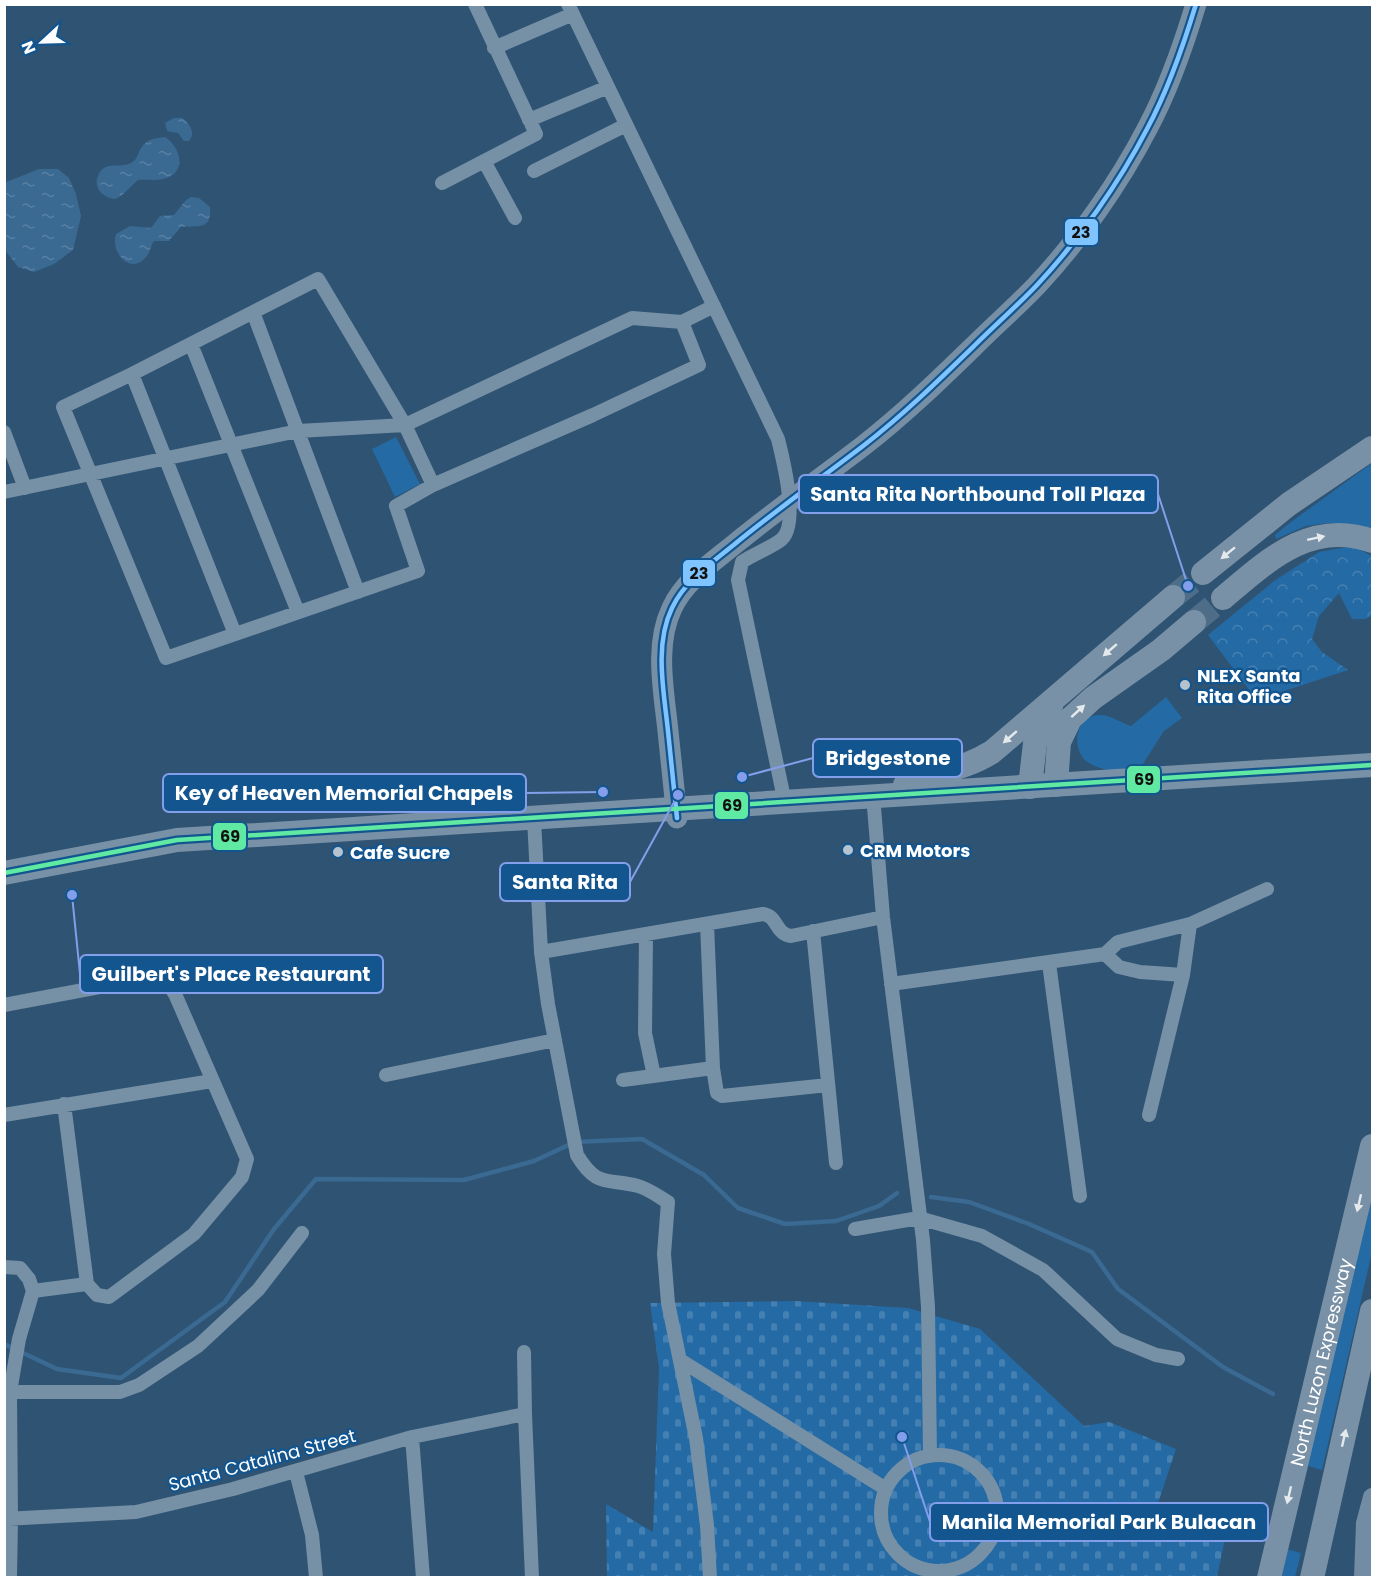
<svg xmlns="http://www.w3.org/2000/svg" width="1377" height="1582" font-family="Poppins,sans-serif">
  <defs>
    <pattern id="forest-crowns" width="20" height="18" patternUnits="userSpaceOnUse" patternTransform="scale(1.5)"><rect width="20" height="18" fill="#246aa4"/><path d="M2 6a3 3 0 1 1 6 0M12 15a3 3 0 1 1 6 0" fill="none" stroke="#4580b2"/></pattern>
    <pattern id="cemetery-stones" width="16" height="16" patternUnits="userSpaceOnUse" patternTransform="scale(1.5)"><rect width="16" height="16" fill="#246aa4"/><path d="M2 7V4a2 2 0 0 1 4 0v3zM10 15v-3a2 2 0 0 1 4 0v3z" fill="#4580b2"/></pattern>
    <pattern id="water-ripples" width="26" height="14" patternUnits="userSpaceOnUse" patternTransform="scale(1.5)"><rect width="26" height="14" fill="#3a6992"/><path d="M2 4q2-2 4 0t4 0M15 11q2-2 4 0t4 0" fill="none" stroke="#5880a2"/></pattern>
  </defs>
  <rect width="100%" height="100%" fill="#2f5373"/>
  <path fill="#246aa4" d="M396 437 420 484 395 497 372 449Z
    M1372 463V528L1328 523 1306 526 1276 539 1275 535 1287 525Z
    M1166 697 1182 718 1164 731 1141 767C1130 768 1115 772 1104 769 1096 767 1088 764 1083 758 1071 742 1078 715 1100 715 1110 715 1122 723 1131 726Z
    M1372 1179V1252L1322 1470 1305 1465Z
    M1287 1549 1301 1553 1295 1577 1279 1578Z"/>
  <path fill="url(#forest-crowns)" d="M1353 546 1372 556V615L1366 619H1352L1339 593 1319 616 1312 639 1322 652 1348 670 1257 700 1208 635 1274 581 1319 552Z"/>
  <path fill="url(#cemetery-stones)" d="M795 1301 908 1308 980 1329 1084 1426 1109 1422 1176 1449 1155 1512 1226 1534 1217 1577H607L606 1504 653 1532 659 1368 650 1303Z"/>
  <path fill="url(#water-ripples)" d="M174 118H182C190 124 196 133 189 141H184L178 133 167 131 165 123Z
    M165 137C182 148 187 174 163 179 155 181 146 179 138 180L121 196 115 199C108 198 102 195 99 190 96 185 96 181 98 176 105 158 122 171 134 161 138 157 138 153 141 148 146 139 156 138 165 137Z
    M39 169H58L69 178 76 194 81 216 73 250 54 264 34 272 18 267 5 250 4 183Z
    M191 197 199 198 210 207C212 231 198 225 181 227L169 241H154C150 246 150 254 145 258 130 275 110 252 116 234L130 226 151 228 160 216 174 215 185 201Z"/>
  <g fill="none" stroke-linecap="round" stroke-linejoin="round">
    <path stroke="#3a6992" stroke-width="4.5" d="M931 1197 969 1202 1029 1224 1092 1252 1118 1289 1223 1367 1273 1394
      M4 1344 57 1369 121 1378 225 1302 274 1229 316 1179 464 1180 534 1161 575 1142 642 1139 704 1175 738 1208 785 1224 836 1221 879 1206 897 1193"/>
    <path stroke="#4e6d88" stroke-width="24" stroke-dasharray="24 12" stroke-linecap="butt" d="M1173 597 1203 573
      M1194 622 1223 598"/>
    <path stroke="#7690a6" stroke-width="14" d="M568 4 778 439C783 459 799 523 782 539 773 547 753 554 742 562L738 580 785 803
      M494 48 573 14
      M529 120 608 87
      M484 161 515 218
      M534 171 626 125
      M442 183 536 134 475 4
      M253 312 358 592
      M191 344 298 612
      M132 374 235 634
      M4 432 25 488
      M433 485 405 425 318 279 132 374 63 407 166 658 418 571 396 506 433 485 593 415 699 365 682 322
      M4 492 298 431 405 425 632 318 682 322 714 306
      M873 795 883 917 923 1240 928 1307 930 1455
      M534 819 541 952 548 1004 577 1155C597 1188 606 1178 638 1186 649 1189 659 1197 668 1202L664 1254 668 1303 696 1438 707 1525 710 1578
      M707 924 713 1068 717 1093 722 1096 828 1085
      M813 931 836 1163
      M646 935 645 1033 654 1076
      M541 952 763 914C778 916 775 934 791 936L883 917
      M1105 954 1119 967 1140 972 1183 975
      M1049 963 1080 1196
      M891 984 1105 954 1118 942 1190 924 1267 889
      M4 1005 142 979 167 982 175 994 247 1159 242 1177 194 1234 109 1297 97 1295 87 1284 64 1104
      M386 1075 555 1040
      M623 1080 713 1068
      M4 1115 212 1081
      M1149 1115 1183 975 1190 924
      M855 1229 919 1218 982 1236 1043 1270 1117 1339 1156 1355 1178 1359
      M4 1267 20 1268 29 1279 33 1291 19 1339 10 1392 11 1519 10 1578
      M33 1291 87 1284
      M524 1352 525 1414 532 1578
      M680 1360 886 1489
      M10 1392H120L139 1385 198 1346 258 1290 302 1233
      M412 1437 423 1578
      M881 1513a58 58 0 1 1 116 0a58 58 0 1 1-116 0Z
      M296 1472 312 1535 316 1578
      M4 1519 136 1512 233 1489 412 1437 525 1414"/>
    <path stroke="#728ca3" stroke-width="18" d="M1363 1578 1365 1523 1372 1497"/>
    <path stroke="#768fa5" stroke-width="21" d="M677 818C674 789 671 760 668 731 664 692 654 645 672 608 685 580 713 562 736 543 778 509 821 478 863 446 903 415 939 380 974 346 995 325 1017 306 1037 285 1079 240 1119 183 1147 129 1168 90 1183 47 1196 4"/>
    <g stroke="#7991a6" stroke-width="24">
      <path d="M1203 573 1289 504 1372 448"/>
      <path d="M1223 598C1267 561 1310 519 1372 541"/>
      <path d="M905 785C935 772 963 770 992 752L1173 597"/>
      <path d="M1056 785 1059 742 1070 719 1093 698 1161 650 1194 622"/>
      <path d="M1030 787 1035 743 1051 707"/>
      <path d="M4 873 177 840 1372 765"/>
      <path id="s1" d="M1269 1578 1372 1146"/>
      <path d="M1312 1578 1372 1311"/>
    </g>
    <g stroke="#13558f" stroke-width="9">
      <path id="bus-1" d="M677 818C674 789 671 760 668 731 664 692 654 645 672 608 685 580 713 562 736 543 778 509 821 478 863 446 903 415 939 380 974 346 995 325 1017 306 1037 285 1079 240 1119 183 1147 129 1168 90 1183 47 1196 4"/>
    </g>
    <g stroke="#13558f" stroke-width="9">
      <path id="bus-2" d="M4 873 177 840 1372 765"/>
    </g>
    <use href="#bus-1" stroke="#80c4ff" stroke-width="4.5"/>
    <use href="#bus-2" stroke="#60e9a3" stroke-width="4.5"/>
  </g>
  <defs><path id="oneway-solid" d="M-6-.8H1V-3.2L6.5 0L1 3.2V.8H-6Z" transform="scale(1.5)"/></defs>
  <g fill="#e4e9ed">
    <use href="#oneway-solid" transform="translate(1316 538) rotate(-12)"/>
    <use href="#oneway-solid" transform="translate(1228 553) rotate(141)"/>
    <use href="#oneway-solid" transform="translate(1110 650) rotate(139)"/>
    <use href="#oneway-solid" transform="translate(1078 711) rotate(-42)"/>
    <use href="#oneway-solid" transform="translate(1010 737) rotate(139)"/>
    <use href="#oneway-solid" transform="translate(1359 1203) rotate(103)"/>
    <use href="#oneway-solid" transform="translate(1344 1438) rotate(-77)"/>
    <use href="#oneway-solid" transform="translate(1289 1495) rotate(103)"/>
  </g>
  <g fill="#b6c3ce" stroke="#13558f" stroke-width="2">
    <circle cx="1185" cy="685" r="6"/>
    <circle cx="848" cy="850" r="6"/>
    <circle cx="338" cy="852" r="6"/>
  </g>
  <g text-anchor="middle" dominant-baseline="central" stroke-width="4.5" stroke-linejoin="round" paint-order="stroke">
    <g font-size="18" font-weight="bold" fill="#fff" stroke="#13558f" text-anchor="start">
      <text x="1197" y="675">NLEX Santa<tspan x="1197" dy="21">Rita Office</tspan></text>
      <text x="860" y="850">CRM Motors</text>
      <text x="350" y="852">Cafe Sucre</text>
    </g>
    <g font-size="18" fill="#fff" stroke="#13558f">
      <text stroke="none"><textPath href="#s1" startOffset="222">North Luzon Expressway</textPath></text>
      <text transform="translate(262 1460) rotate(-15)">Santa Catalina Street</text>
    </g>
  </g>
  <path fill="none" stroke="#839eea" stroke-width="2" d="M1188 586L1158 494M742 777L813 758M603 792L526 793M678 795L630 882M72 895L80 974M902 1437L930 1522"/>
  <g fill="#839eea" stroke="#13558f" stroke-width="2">
    <circle cx="1188" cy="586" r="6"/>
    <circle cx="742" cy="777" r="6"/>
    <circle cx="603" cy="792" r="6"/>
    <circle cx="678" cy="795" r="6"/>
    <circle cx="72" cy="895" r="6"/>
    <circle cx="902" cy="1437" r="6"/>
  </g>
  <g fill="#13558f" stroke="#839eea" stroke-width="2">
    <rect x="799" y="475" width="359" height="38" rx="6"/>
    <rect x="813" y="739" width="149" height="38" rx="6"/>
    <rect x="163" y="774" width="363" height="38" rx="6"/>
    <rect x="500" y="863" width="130" height="38" rx="6"/>
    <rect x="80" y="955" width="303" height="38" rx="6"/>
    <rect x="930" y="1503" width="338" height="38" rx="6"/>
  </g>
  <g font-size="20" text-anchor="middle" font-weight="bold" fill="#fff">
    <text x="978" y="501">Santa Rita Northbound Toll Plaza</text>
    <text x="888" y="765">Bridgestone</text>
    <text x="344" y="800">Key of Heaven Memorial Chapels</text>
    <text x="565" y="889">Santa Rita</text>
    <text x="231" y="981">Guilbert's Place Restaurant</text>
    <text x="1099" y="1529">Manila Memorial Park Bulacan</text>
  </g>
  <g stroke="#13558f" stroke-width="2">
    <rect x="1064" y="218" width="35" height="28" rx="6" fill="#80c4ff"/>
    <rect x="682" y="559" width="34" height="28" rx="6" fill="#80c4ff"/>
    <rect x="1126" y="765" width="35" height="29" rx="6" fill="#60e9a3"/>
    <rect x="714" y="791" width="35" height="29" rx="6" fill="#60e9a3"/>
    <rect x="212" y="822" width="35" height="29" rx="6" fill="#60e9a3"/>
  </g>
  <g font-size="16" text-anchor="middle" font-weight="bold" fill="#111">
    <text x="1081" y="238">23</text>
    <text x="699" y="579">23</text>
    <text x="1144" y="785">69</text>
    <text x="732" y="811">69</text>
    <text x="230" y="842">69</text>
  </g>
  <rect width="1377" height="1582" fill="none" stroke="#ffffff" stroke-width="12"/>
  <g transform="translate(42 42) rotate(248)" stroke="#13558f" stroke-width="4.5" paint-order="stroke">
  <path d="M0-4.5L10 22L0 15L-10 22Z" fill="#ffffff"/>
  <text y="-9" font-size="16" font-weight="bold" text-anchor="middle" fill="#ffffff">N</text>
  </g>
</svg>
